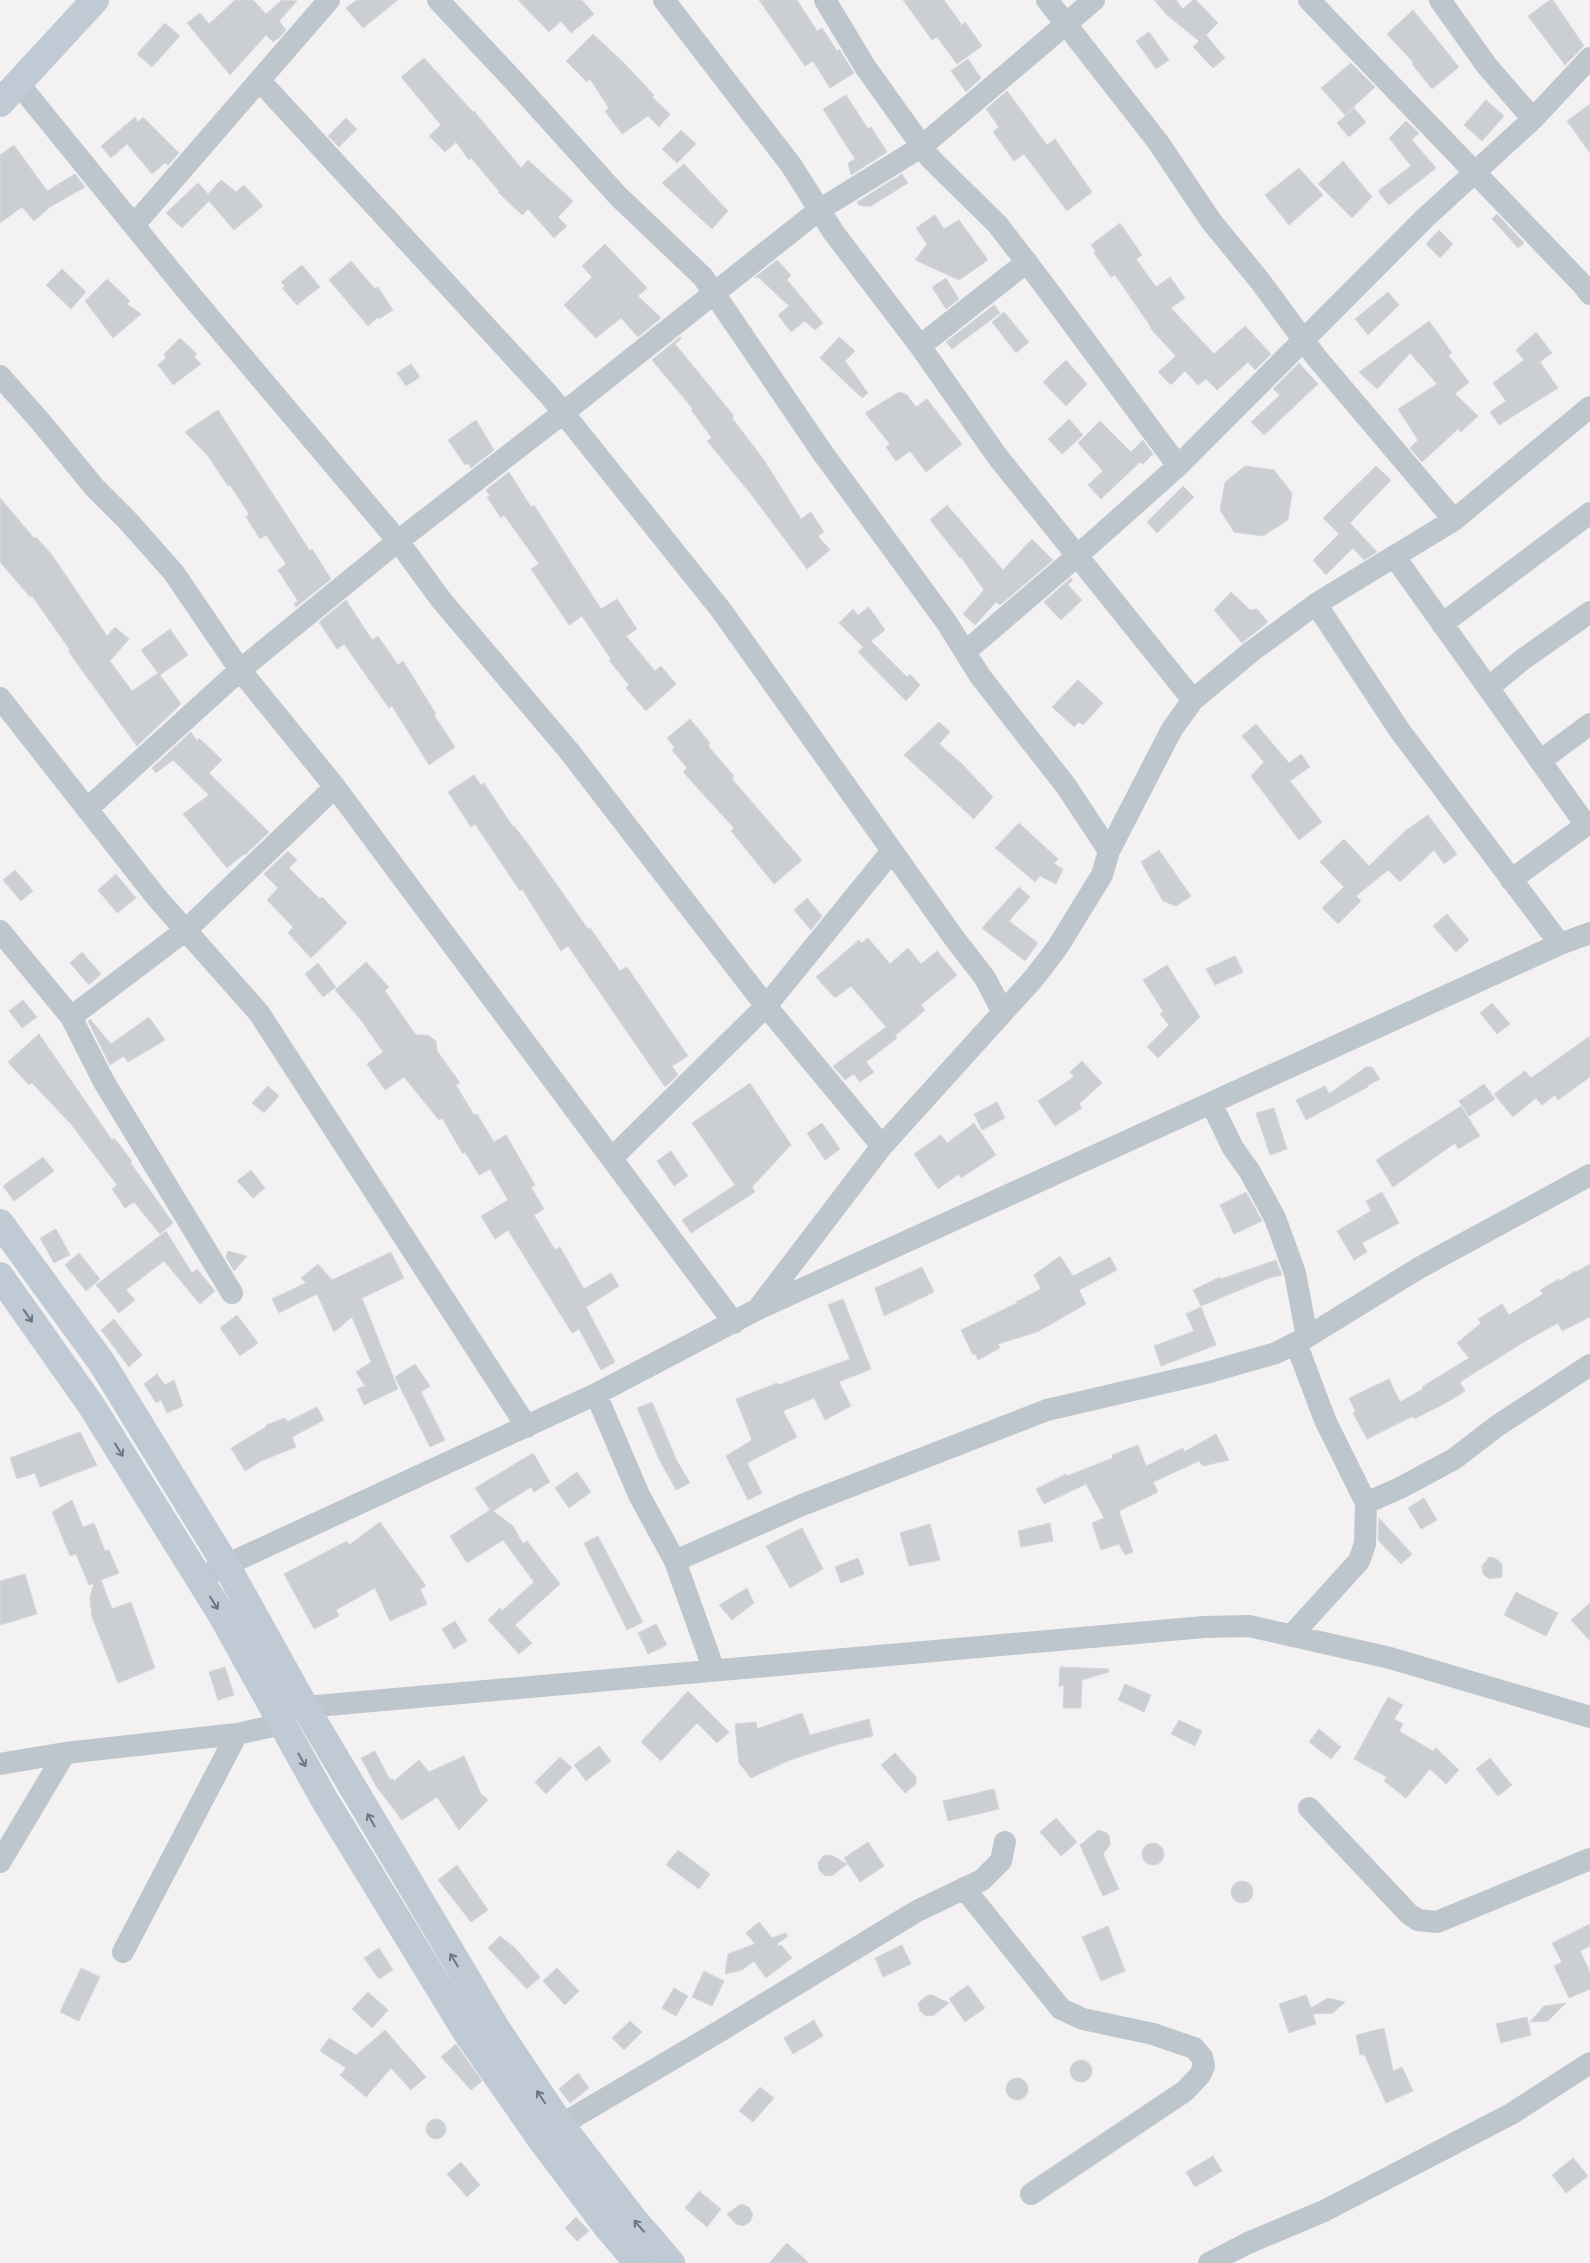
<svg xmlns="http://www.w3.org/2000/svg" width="1590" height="2263" font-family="Rubik,sans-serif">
  <rect width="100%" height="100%" fill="#f3f1f1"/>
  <path fill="#cbced3" stroke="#d5d7dc" d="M235 0H253L266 14 282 0 297 1 279 21 286 30 280 37 273 42 266 35 230 75 187 23 200 13 209 24Z
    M357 0H398L363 28 346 8Z
    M518 0H582L594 14 571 33 561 21 549 32Z
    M759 0H797L817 31 822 28 837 51 839 49 854 73 830 88 813 61 805 66Z
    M903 0H944L962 25 965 22 982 46 957 64 937 37 932 40Z
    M1154 0H1176L1183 9 1193 0H1196L1218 23 1206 35 1225 58 1213 68 1193 47 1199 41 1167 15Z
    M1550 0H1553L1584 46 1565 65 1528 16Z
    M1413 10 1459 67 1432 89 1412 64 1413 62 1387 34Z
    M165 23 180 36 152 67 137 54Z
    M1149 32 1169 60 1156 69 1136 41Z
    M593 34 624 63 654 95 652 97 670 114 659 127 648 116 622 134 605 111 609 108 590 79 587 82 566 61Z
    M424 58 473 112 474 111 521 168 528 160 573 201 558 217 567 226 554 238 528 209 522 215 498 192 499 191 471 158 469 160 456 142 445 152 429 136 441 125 401 77Z
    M968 59 981 78 966 92 951 71Z
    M1351 63 1375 87 1345 115 1321 88Z
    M1007 91 1047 145 1055 139 1092 192 1067 211 1024 154 1014 161 993 132 999 127 986 109Z
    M846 95 868 129 871 127 887 152 851 175 848 163 855 159 823 109Z
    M1486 100 1504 116 1482 141 1464 125Z
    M1590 104V153L1567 121Z
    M1354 108 1366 122 1349 137 1337 123Z
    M135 117 138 122 143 117 179 153 168 165 165 163 152 174 127 144 111 158 101 146Z
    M346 118 357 129 339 147 328 136Z
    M1406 121 1419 133 1412 140 1436 168 1389 205 1378 191 1411 166 1389 138Z
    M681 130 696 144 677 163 662 149Z
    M14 145 47 191 75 174 85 187 50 207 34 221 22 207 0 223V155Z
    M1343 161 1372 197 1352 218 1318 184Z
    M684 164 728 211 712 229 662 183Z
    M1299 168 1323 195 1289 225 1265 195Z
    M902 174 908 183 871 206H862L858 204 857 202Z
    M221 180 236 192 244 185 263 206 234 230 209 201 182 228 166 213 198 183 208 194Z
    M1497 214 1524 243 1518 248 1492 219Z
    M935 215 944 229 959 220 988 260 959 280 915 260 927 244 916 228Z
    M1120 223 1142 255 1136 259 1156 287 1170 277 1185 298 1171 308 1214 354 1245 326 1271 354 1255 370 1248 362 1217 390 1206 379 1198 385 1185 371 1171 385 1158 372 1176 356 1150 328 1151 327 1115 275 1111 277 1094 253 1096 251 1091 245Z
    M1439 230 1453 244 1440 258 1426 244Z
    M605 244 647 288 638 296 661 318 638 337 621 318 596 338 564 305 592 277 582 266Z
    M777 260 791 275 787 280 823 323 815 330 805 321 791 332 778 315 789 306 758 277 754 278Z
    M351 261 375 289 378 287 393 310 379 319 378 317 368 326 329 280Z
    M302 265 320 287 297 305 282 288 285 286 281 282Z
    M62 269 86 292 71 309 46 285Z
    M946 278 959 299 946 309 932 287Z
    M107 279 130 301 127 304 141 314 113 338 85 301Z
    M1388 292 1399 305 1368 335 1355 319Z
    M994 305 1000 313 952 349 946 342Z
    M1004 312 1029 342 1016 353 992 322Z
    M1429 321 1452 353 1448 355 1469 382 1455 394 1478 416 1461 432 1458 429 1422 462 1410 448 1418 440 1398 409 1437 384 1410 353 1377 389 1359 372Z
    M1536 332 1552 353 1540 362 1558 388 1499 425 1490 412 1506 401 1493 383 1524 360 1516 350Z
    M680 337 681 339 675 344 734 416 732 418 764 460 801 519 811 512 824 532 818 536 830 550 807 569 751 494 707 441 712 438 691 410 693 409 652 360Z
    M839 337 855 351 845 361 868 393 862 398 820 358Z
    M180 338 197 354 194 357 201 364 173 385 158 365 166 358 164 354Z
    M1066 360 1087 384 1066 406 1043 382Z
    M1299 363 1318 384 1264 435 1251 422 1280 395 1273 389Z
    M411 364 420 377 406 386 397 373Z
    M899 392 907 395 916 407 927 399 962 444 926 472 910 451 896 461 886 447 890 444 865 413Z
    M218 410 310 551 312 549 331 579 296 607 294 604 298 601 278 570 286 564 266 535 260 539 246 517 249 514 230 485 228 486 208 456 185 432Z
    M1069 419 1083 435 1062 454 1048 439Z
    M476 420 494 450 471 468 468 463 465 465 448 440Z
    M1100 421 1131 452 1143 440 1153 454 1143 464 1140 462 1101 499 1088 485 1103 471 1078 443Z
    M1245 466 1274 470 1292 493 1288 520 1263 536 1234 532 1220 510 1225 482Z
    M1376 466 1391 480 1350 523 1377 552 1364 560 1353 548 1326 575 1313 560 1339 534 1323 518Z
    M509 472 531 507 534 505 601 609 617 599 637 629 626 636 655 671 661 666 676 684 646 711 626 688 629 685 609 660 611 659 582 616 569 625 531 569 539 564 504 515 501 518 487 497 490 496 486 490Z
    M1183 486 1194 497 1157 533 1147 522Z
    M0 498 34 538 36 537 52 555 107 636 115 627 129 639 110 661 132 691 158 673 141 650 170 629 188 655 160 675 181 704 137 746 68 651 70 650 32 596 30 597 0 562Z
    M947 505 1003 570 1032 539 1053 560 1000 605 996 602 975 625 963 614 984 590 961 557 960 558 930 520Z
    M1071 578 1073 580 1068 585 1082 600 1061 620 1044 602Z
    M1231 592 1250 610 1257 609 1268 622 1242 643 1214 610Z
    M346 600 372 640 378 636 398 665 403 661 436 714 434 715 455 747 429 765 392 706 389 708 344 644 337 649 319 622Z
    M869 607 885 630 871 641 907 677 910 674 920 685 906 701 858 652 865 646 863 647 839 623 853 609 858 615Z
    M1078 680 1103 703 1083 725 1079 722 1074 727 1052 707Z
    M690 719 710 743 708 746 734 776 732 779 801 859V861L774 884 731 831 734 828 683 772 687 768 672 750 675 748 667 738Z
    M939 722 950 732 939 744 962 764 993 797 974 819 904 755Z
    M1256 724 1289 763 1301 754 1310 767 1290 781 1322 822 1299 840 1251 776 1264 762 1242 736Z
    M191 732 197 741 199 738 222 760 209 773 269 832 245 855 244 854 227 868 183 814 209 795 173 760 156 773 152 768Z
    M474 775 481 785 484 783 513 827 514 826 528 844 588 929 590 928 620 971 627 967 688 1056 672 1066 678 1075 665 1087 568 946 561 951 522 889 520 891 475 824 471 827 448 792Z
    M1428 815 1457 854 1444 864 1434 850 1400 882 1388 870 1356 896 1361 901 1338 924 1322 908 1344 887 1320 862 1344 839 1369 866 1405 831Z
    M1019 823 1058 859 1054 864 1063 869 1056 884 1040 876 1035 882 995 848Z
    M1159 850 1191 896 1176 906 1163 901 1141 862Z
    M288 851 297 860 289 868 320 899 322 897 347 923 311 958 288 933 293 927 267 900 278 888 264 874Z
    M15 870 33 891 21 901 3 880Z
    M116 874 136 898 117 913 98 890Z
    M1019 887 1030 897 1009 921 1038 943 1025 961 982 928Z
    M807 898 822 916 811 930 794 910Z
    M1447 914 1469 940 1456 952 1433 926Z
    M868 938 890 964 908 948 921 964 937 951 957 975 921 1005 925 1010 895 1036 897 1038 866 1062 874 1072 860 1082 854 1074 845 1080 833 1066 886 1027 851 986 835 998 816 977 859 940 862 943Z
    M82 952 101 974 89 985 70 963Z
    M1235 956 1243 972 1215 985 1206 969Z
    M366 962 389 987 385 991 416 1035H428L436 1041 437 1051 460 1083 456 1085 474 1115 477 1114 494 1142 506 1135 535 1185 531 1187 544 1209 534 1215 555 1250 560 1247 584 1289 611 1273 619 1286 586 1307 615 1362 601 1370 579 1329 572 1333 508 1230 495 1239 481 1216 508 1200 490 1169 479 1175 465 1152 463 1154 442 1118 439 1120 404 1077 385 1090 367 1064 383 1052 361 1020 335 990Z
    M318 963 336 987 323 997 305 974Z
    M1167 965 1200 1017 1158 1058 1147 1047 1169 1025 1160 1014 1163 1011 1143 980Z
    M23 1000 37 1017 22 1028 9 1011Z
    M1492 1003 1510 1024 1497 1034 1480 1013Z
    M149 1017 165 1040 128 1062 124 1056 110 1065 88 1021 90 1019 111 1044Z
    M39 1034 112 1140 114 1138 132 1161 130 1162 173 1223 160 1234 134 1202 125 1208 112 1189 117 1185 71 1124 32 1083 29 1085 8 1062Z
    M1590 1036V1077L1558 1100 1555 1095 1542 1105 1536 1098 1513 1117 1494 1094 1525 1071 1531 1078Z
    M1082 1061 1102 1083 1079 1104 1082 1108 1055 1126 1038 1101 1074 1077 1070 1072Z
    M1366 1067H1372L1380 1079 1367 1086 1368 1087 1306 1120 1296 1100 1325 1086 1329 1094Z
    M750 1083 791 1145 752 1187 755 1192 691 1233 682 1220 735 1185 692 1123Z
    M1484 1084 1495 1099 1469 1116 1459 1101Z
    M268 1086 279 1096 264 1113 252 1103Z
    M997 1102 1005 1118 982 1130 974 1114Z
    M1461 1106 1480 1136 1458 1149 1455 1143 1393 1187 1376 1160Z
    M1274 1108 1287 1149 1270 1155 1256 1113Z
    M822 1123 840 1149 825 1160 807 1133Z
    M974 1123 996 1155 961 1178 959 1174 938 1189 914 1154 941 1135 947 1143Z
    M671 1151 688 1176 674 1186 657 1161Z
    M43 1157 54 1171 14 1201 3 1186Z
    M251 1170 265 1188 253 1198 237 1181Z
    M1246 1192 1262 1221 1234 1234 1220 1205Z
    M1382 1192 1399 1223 1362 1243 1367 1252 1354 1260 1337 1231 1371 1211 1366 1201Z
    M56 1229 70 1255 54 1263 40 1238Z
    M166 1231 192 1273 197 1269 215 1291 200 1304 164 1261 126 1290 135 1300 119 1313 96 1285Z
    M228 1251 247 1256 234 1271 226 1257Z
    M391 1252 404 1278 362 1298 398 1389 364 1405 357 1389 365 1386 356 1372 371 1362 352 1317 334 1332 317 1294 279 1313 272 1299 306 1283 301 1278 318 1264 332 1280Z
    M79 1253 100 1279 86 1291 65 1265Z
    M1060 1256 1073 1276 1110 1257 1117 1270 1079 1290 1086 1304 1037 1332 998 1344 1000 1348 978 1360 975 1353 973 1355 961 1330 1017 1303 1016 1302 1041 1289 1034 1275Z
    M1276 1260 1282 1275 1269 1278 1201 1306 1193 1290 1220 1277 1221 1279Z
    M1590 1264V1317L1562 1331 1558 1323 1529 1339 1460 1382 1465 1391 1446 1403 1414 1419 1413 1416 1367 1439 1353 1413 1356 1412 1349 1398 1389 1379 1400 1402 1423 1389 1422 1387 1469 1358 1457 1343 1481 1323 1478 1319 1502 1304 1509 1315 1543 1294 1540 1290 1559 1279 1560 1281 1575 1271 1576 1272Z
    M922 1267 934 1292 884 1316 875 1288Z
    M843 1299 871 1369 839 1382 851 1406 825 1420 814 1398 783 1411 797 1437 747 1463 762 1493 748 1500 726 1456 752 1440 736 1399 777 1383 778 1385 850 1359 828 1305Z
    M1201 1307 1216 1345 1161 1366 1154 1346 1194 1331 1186 1314Z
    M237 1315 258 1343 240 1356 220 1328Z
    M114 1319 142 1355 129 1367 101 1330Z
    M415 1364 430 1386 421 1392 445 1440 430 1447 395 1377Z
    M157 1374 165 1385 174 1380 183 1406 167 1413 161 1400 156 1403 144 1384Z
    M652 1402 677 1461 690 1483 676 1490 659 1459 637 1408Z
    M317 1407 324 1420 292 1437 296 1447 261 1461 245 1471 231 1448 266 1427V1425L285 1418 287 1422Z
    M80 1432 97 1465 40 1487 35 1473 17 1479 10 1458Z
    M1216 1434 1229 1460 1203 1466 1199 1461 1153 1482 1158 1492 1119 1511 1133 1552 1125 1555 1119 1544 1101 1550 1092 1523 1104 1518 1086 1484 1044 1504 1036 1489 1066 1474 1067 1476 1113 1458 1112 1455 1138 1445 1146 1466 1183 1448 1184 1452Z
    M533 1453 550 1482 534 1492 531 1487 493 1511 513 1526 523 1544 527 1541 560 1584 515 1625 532 1643 519 1654 488 1620 500 1608 502 1611 534 1582 503 1540 467 1563 450 1536 490 1510 475 1488Z
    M577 1472 591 1492 569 1508 555 1488Z
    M1424 1498 1437 1520 1421 1529 1408 1508Z
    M72 1500 83 1527 94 1523 105 1551 109 1550 119 1573 101 1580 112 1609 131 1602 155 1668 118 1683 92 1617 90 1598 94 1583 89 1585 76 1554 70 1556 52 1512Z
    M1379 1518 1412 1554 1401 1564 1378 1540Z
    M380 1522 426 1586 420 1589 427 1604 390 1621 375 1588 336 1610 339 1616 314 1629 284 1574 347 1541 349 1545Z
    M1050 1523 1053 1541 1021 1547 1018 1531Z
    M930 1524 940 1560 909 1566 900 1533Z
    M802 1528 823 1569 790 1588 766 1546Z
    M598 1536 643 1622 627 1630 584 1543Z
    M1489 1557 1495 1558 1502 1564V1577L1489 1579 1483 1574 1482 1566Z
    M858 1558 864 1574 841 1583 835 1567Z
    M25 1574 37 1614 0 1625V1581Z
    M747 1588 754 1603 732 1620 719 1605Z
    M1516 1592 1558 1613 1546 1636 1504 1615Z
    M1590 1603V1641L1571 1620Z
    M455 1621 467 1641 454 1649 442 1629Z
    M656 1624 667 1645 648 1654 638 1633Z
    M225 1667 234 1695 218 1700 209 1672Z
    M1060 1667 1108 1669 1109 1672 1082 1680 1081 1708H1063L1064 1685 1059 1687Z
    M1125 1684 1151 1695 1144 1712 1118 1700Z
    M688 1691 729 1732 717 1743 697 1723 661 1761 641 1742Z
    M1388 1697 1403 1705 1394 1719 1403 1724 1399 1731 1433 1751 1436 1748 1459 1770 1446 1784 1430 1769 1406 1798 1384 1781 1387 1777 1354 1759Z
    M802 1713 810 1735 869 1719 873 1736 836 1745 790 1760 751 1778 739 1763 735 1724 756 1722 757 1729Z
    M1179 1720 1202 1731 1195 1746 1171 1734Z
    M1319 1729 1341 1747 1331 1759 1309 1742Z
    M599 1746 611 1761 586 1781 574 1765Z
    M375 1751 390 1780 392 1778 394 1781 419 1760 429 1772 464 1756 481 1794 488 1800 459 1830 437 1797 402 1820 376 1786 361 1758Z
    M895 1753 916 1777V1784L905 1793 881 1765Z
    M560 1757 572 1768 546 1794 535 1782Z
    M1490 1758 1512 1785 1498 1796 1476 1769Z
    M994 1789 999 1809 948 1821 943 1801Z
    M1056 1818 1077 1842 1061 1856 1040 1832Z
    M1098 1830 1107 1833 1109 1836 1110 1845 1103 1854 1119 1889 1103 1896 1080 1845Z
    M868 1842 884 1866 860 1882 844 1858Z
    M1142 1854a11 11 0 1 1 22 0a11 11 0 1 1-22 0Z
    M678 1850 710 1874 699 1889 666 1865Z
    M831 1855 847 1864 833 1875 825 1876 819 1870 818 1863 823 1856Z
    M457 1865 488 1910 471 1922 438 1880Z
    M1231 1892a11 11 0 1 1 22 0a11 11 0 1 1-22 0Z
    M759 1922 772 1938 786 1933 788 1936 777 1944 779 1946 781 1945 792 1958 766 1978 754 1961 742 1970 725 1974 728 1954 755 1944 746 1933Z
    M1590 1924V1946L1580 1951 1590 1972V1989L1569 1998 1554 1966 1562 1962 1552 1943Z
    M1108 1926 1125 1971 1101 1981 1082 1937Z
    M500 1936 515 1948 540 1977 527 1989 488 1948Z
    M902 1945 911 1964 883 1977 875 1958Z
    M379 1948 393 1970 379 1979 364 1958Z
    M81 1968 100 1977 79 2021 60 2012Z
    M557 1968 579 1991 565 2005 543 1981Z
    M704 1971 724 1981 712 2006 692 1997Z
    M968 1985 985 2008 965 2022 949 1999Z
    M674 1988 688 1996 676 2016 662 2008Z
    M368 1992 388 2010 372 2028 352 2009Z
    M928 1995H932L949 2003 934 2015 926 2016 920 2011 918 2003Z
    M1306 1995 1311 2008 1328 1998 1345 2002 1333 2013 1313 2014 1316 2024 1289 2033 1279 2004Z
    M1566 2003 1548 2021 1530 2022 1544 2006Z
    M1527 2017 1531 2035 1501 2043 1496 2024Z
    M814 2020 823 2036 793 2054 784 2038Z
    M630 2021 642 2032 624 2050 612 2038Z
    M1384 2028 1393 2071 1402 2067 1413 2091 1386 2103 1364 2054 1360 2055 1356 2035Z
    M385 2030 426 2077 411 2090 391 2068 366 2097 340 2075 346 2068 320 2051 329 2038 356 2055Z
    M456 2044 482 2081 471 2090 441 2057Z
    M1070 2071a11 11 0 1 1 22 0a11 11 0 1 1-22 0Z
    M578 2073 589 2088 570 2103 559 2089Z
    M1006 2089a11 11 0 1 1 22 0a11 11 0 1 1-22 0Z
    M760 2087 774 2098 753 2122 739 2111Z
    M426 2129a10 10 0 1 1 20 0a10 10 0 1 1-20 0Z
    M1213 2156 1222 2171 1195 2187 1186 2172Z
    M1573 2158 1588 2176 1566 2193 1552 2175Z
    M461 2162 480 2185 467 2197 447 2174Z
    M699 2191 721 2209 707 2227 685 2208Z
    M741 2204 749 2207 753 2215 750 2222 743 2226 736 2224 727 2214Z
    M576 2217 589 2231 577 2241 565 2228Z
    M787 2243 809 2263H769Z"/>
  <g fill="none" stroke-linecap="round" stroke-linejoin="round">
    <path stroke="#bdc6cd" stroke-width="22" d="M438 0 516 83 618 196 703 277 822 452 947 623 980 676 1066 786 1109 851
      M664 0 791 165 834 233 920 346 997 456 1193 700
      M825 0 866 68 931 159 998 225 1041 281 1178 466
      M1047 0 1158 142 1211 221 1260 281 1316 357 1454 520
      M1309 0 1583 285 1590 294
      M260 81 549 395 721 610 954 938 985 978 1002 1011
      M18 83 183 286 398 541 442 601 569 751 766 1006 882 1146
      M1533 119 1590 58
      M134 225 329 0
      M920 346 1027 262
      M0 376 40 421 95 488 128 521 174 573 240 670 335 787 734 1323
      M1394 556 1586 825
      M1316 604 1400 731 1560 944
      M1442 624 1590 513
      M965 652 1077 556 1178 466 1425 218 1533 119 1487 66 1440 0
      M1488 688 1522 660 1590 612
      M0 698 157 898 259 1013 527 1427
      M1540 761 1590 724
      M87 809 240 670 398 541 563 413 819 210 921 147 1094 0
      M1511 880 1590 822
      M0 931 71 1017 104 1082 232 1293
      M71 1017 186 930 335 787
      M1211 1103 1233 1148 1250 1172 1275 1218 1295 1273 1307 1337
      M612 1158 766 1006 892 851
      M760 1306 882 1146 1034 978 1057 948 1102 875 1109 851 1172 729 1193 700 1252 651 1316 604 1454 520 1590 407
      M596 1394 639 1495 675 1561 714 1670
      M1366 1503 1400 1488 1454 1459 1497 1426 1590 1365
      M675 1561 802 1505 1047 1410 1206 1373 1276 1353 1307 1337 1419 1268 1590 1175
      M199 1579 226 1565 596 1394 758 1309 1560 944 1590 933
      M1291 1636 1359 1561 1365 1544 1366 1503 1325 1420 1296 1343
      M305 1707 1204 1627 1249 1626 1390 1658 1590 1717
      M0 1764 65 1753 237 1734 282 1724
      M1309 1808 1409 1914 1418 1920 1437 1922 1590 1859
      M0 1862 65 1753
      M964 1888 1061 2009 1083 2019 1153 2034 1194 2048 1202 2057 1204 2066 1200 2075 1185 2091 1031 2194
      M123 1952 237 1734
      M547 2133 720 2031 917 1911 982 1880 1001 1861 1005 1842
      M1209 2263 1248 2243 1324 2211 1511 2114 1590 2063"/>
    <path stroke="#bfcad4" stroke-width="28" d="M0 103 95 0
      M0 1223 102 1363 226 1565 305 1707 496 2028 560 2124 634 2220 671 2263
      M0 1276 91 1405 220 1612 324 1799 465 2030 540 2138 608 2228 638 2263"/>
  </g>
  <defs><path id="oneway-shaft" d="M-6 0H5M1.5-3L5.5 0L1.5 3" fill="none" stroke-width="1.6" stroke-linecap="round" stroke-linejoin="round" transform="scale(1.25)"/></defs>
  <g stroke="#6c7881">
    <use href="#oneway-shaft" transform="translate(28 1316) rotate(55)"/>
    <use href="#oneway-shaft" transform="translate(119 1450) rotate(58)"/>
    <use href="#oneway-shaft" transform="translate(214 1603) rotate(58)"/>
    <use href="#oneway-shaft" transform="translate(302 1760) rotate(61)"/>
    <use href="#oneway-shaft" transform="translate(371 1820) rotate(-120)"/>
    <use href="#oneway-shaft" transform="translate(454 1960) rotate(-121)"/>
    <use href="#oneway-shaft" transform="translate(541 2097) rotate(-124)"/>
    <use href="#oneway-shaft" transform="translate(639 2226) rotate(-131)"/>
  </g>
</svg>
